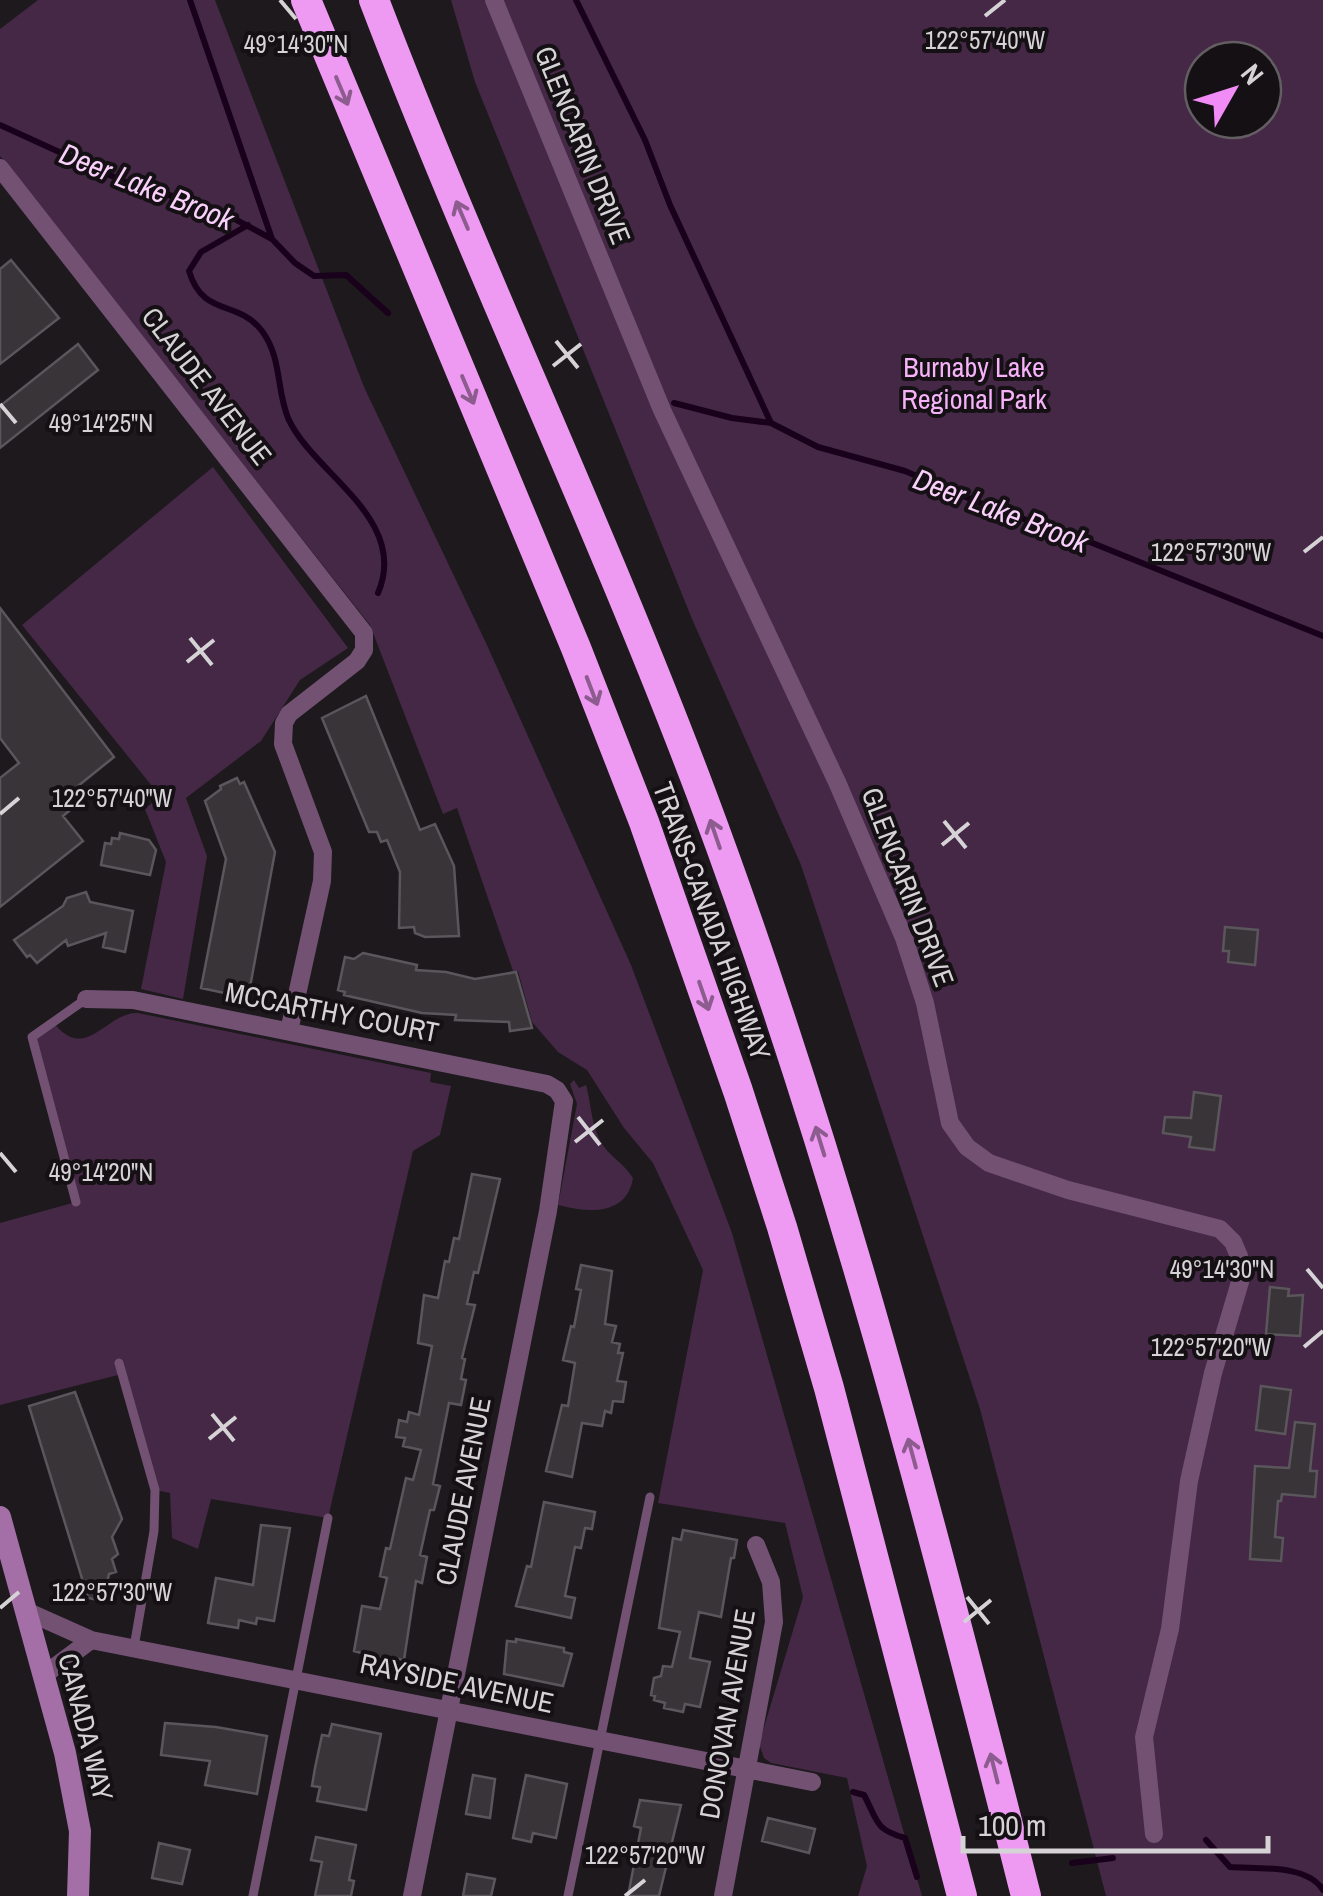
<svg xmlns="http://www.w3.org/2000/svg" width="1323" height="1896" font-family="'Archivo Narrow',sans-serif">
  <rect width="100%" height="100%" fill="#1d191d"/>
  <path fill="#442845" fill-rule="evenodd" d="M38 0H215L364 387 486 643 631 965 732 1233 922 1896H858L867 1866 847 1778 771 1763 764 1758 759 1744 803 1597 785 1523 658 1503 703 1270 653 1163 624 1128 587 1070 558 1052 532 1022 518 971H513L457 808 443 814 370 625 0 156V29Z
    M451 0H1323V1896H1106L980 1409 801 865 692 619 475 82ZM1203 60H1263V120H1203Z
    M213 467 348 648 300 680 261 741 186 798 207 856 183 999 141 989 166 862 145 809 160 796 22 625Z
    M138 1013 431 1073 430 1082 451 1086 440 1135 413 1151 328 1518 211 1499 198 1549 172 1538 170 1493 155 1490 122 1374 0 1405V1223L76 1202 32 1037 54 1023C86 1064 107 1011 138 1013Z
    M574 1080 579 1088 586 1085C592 1106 591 1130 605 1148 614 1159 625 1165 633 1178 627 1216 588 1213 558 1205L577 1104 570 1084Z"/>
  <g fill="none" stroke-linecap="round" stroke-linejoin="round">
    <path stroke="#19001b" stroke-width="6" d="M190 0 272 239
      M576 0 645 140 670 205 771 423
      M0 125 125 182 216 209 272 239 295 263 314 276 346 275 388 313
      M248 225 201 252 189 271C203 318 238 299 262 331 282 358 276 388 288 418 312 473 410 518 378 593
      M674 403 732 418 771 423 818 447 905 471 994 509 1080 538 1323 636
      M853 1792 864 1795C878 1821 874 1829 905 1838L917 1877
      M1206 1840 1230 1867C1258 1869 1307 1864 1323 1890
      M1072 1863 1113 1858"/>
  </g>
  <path fill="#383438" stroke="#5b565b" stroke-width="2.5" d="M11 260 59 318 0 364V269Z
    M78 344 98 370 0 448V406Z
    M0 608 114 757 73 790 81 801 63 816 83 841 0 907V778L19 763 0 738Z
    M366 696 420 830 435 824 454 866 459 936 425 937 415 933 414 927 399 928 400 872 387 840 381 842 377 832H369L322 718Z
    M237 778 240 784 244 782 275 852 248 998 201 988 226 859 205 801 221 789 220 786Z
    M120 833 149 840 156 850 150 875 101 865 105 843 111 844 112 838 119 839Z
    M86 892 90 902 133 911 125 952 103 947 106 933 68 946 66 940 37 963 30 955 27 957 14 940 63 906 67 898Z
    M1225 927 1258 930 1255 965 1228 962 1229 951H1223Z
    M363 953 417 965 416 970 446 972 475 979 516 972 532 1028 510 1031 509 1022 455 1020 456 1015 422 1013 344 995 345 992 338 990 345 957 354 959Z
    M1194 1092 1221 1096 1214 1150 1189 1147 1191 1137 1163 1133 1165 1117 1191 1118Z
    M472 1174 500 1179 478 1273 474 1272 467 1304 475 1305 462 1358 465 1359 461 1379 466 1380 461 1405 449 1403 433 1484 440 1486 434 1510H430L420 1555 427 1557 422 1583 416 1581 404 1660 393 1658 392 1661 354 1651 362 1606 380 1609 387 1578 380 1576 386 1548 390 1549 406 1478 413 1480 421 1450 403 1446 405 1438 396 1437 399 1420 407 1422 409 1412 419 1415 432 1346 418 1343 424 1295 438 1298 445 1261 449 1262 454 1238 459 1239Z
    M581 1265 612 1271 605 1324 616 1326 612 1342 620 1344 618 1353H623L617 1381 626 1382 623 1402 613 1401 611 1413 605 1411 602 1426 582 1423 572 1477 546 1471 562 1405 568 1406 575 1363 563 1360 571 1326 574 1327 581 1290 576 1289Z
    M1270 1287 1289 1289 1288 1296 1303 1295 1300 1336 1266 1334Z
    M1261 1386 1291 1390 1285 1434 1256 1430Z
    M75 1392 122 1519 112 1537 118 1554 112 1559 116 1572 109 1574 103 1601 88 1598 29 1406Z
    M1295 1422 1315 1424 1310 1471H1317L1315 1497 1282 1494 1281 1501H1278L1275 1537 1283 1538 1281 1561 1250 1559 1255 1466 1289 1468Z
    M544 1502 595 1512 592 1529 585 1528 581 1548 575 1547 565 1596 575 1598 571 1618 516 1606 527 1566 531 1567Z
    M261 1525 290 1528 274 1621 257 1618 256 1624 239 1620 238 1628 208 1623 216 1578 253 1585Z
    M683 1530 737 1540 734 1558H731L721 1617 699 1612 690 1658 710 1662 700 1707 685 1704 683 1712 664 1708 665 1703 654 1700 655 1696 651 1695 654 1678 661 1676 663 1666 672 1667 680 1632 659 1628 673 1538 681 1540Z
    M516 1639 564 1648V1652L572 1654 563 1686 504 1674 507 1641 516 1642Z
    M165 1723 216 1727 267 1736 257 1794 205 1785 210 1761 161 1755Z
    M332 1724 381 1734 366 1810 317 1801 320 1787 312 1786 315 1768 322 1735 329 1736Z
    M473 1775 495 1779 490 1818 466 1814Z
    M526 1775 567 1784 556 1838 533 1833 531 1842 513 1838Z
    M640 1800 681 1805 659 1896H628L641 1828 634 1826Z
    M768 1818 815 1829 809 1853 762 1841Z
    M316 1837 356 1845 349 1880 354 1881 351 1896H315L322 1862 311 1860Z
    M159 1843 190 1850 182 1884 152 1878Z
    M467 1874 495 1879 491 1896H463Z"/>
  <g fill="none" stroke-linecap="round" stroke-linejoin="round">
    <path stroke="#725173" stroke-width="9" d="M76 1202 32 1037 86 999
      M119 1363 155 1490 154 1531 134 1647
      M253 1896 328 1518
      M568 1896 650 1497"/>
    <path stroke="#725173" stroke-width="18" d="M494 0 662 410 837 782 904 938 925 1003 950 1123 967 1147 989 1163 1068 1190 1220 1229 1233 1242 1239 1256 1240 1282 1213 1373 1189 1481 1170 1629 1144 1737 1154 1834
      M0 168 364 633V650L357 661 289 714 284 723 283 744 323 852 322 881 289 1031
      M86 999 133 1000 547 1084 557 1090 564 1101 548 1211 412 1896
      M26 1611 91 1640 812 1782
      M44 1675 91 1640
      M723 1896 774 1622 771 1582 756 1545"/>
    <path stroke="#a46ea6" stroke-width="22" d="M0 1517 65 1753 80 1831 78 1896"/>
    <path stroke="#ef9af2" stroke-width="30" d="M306 0 576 648 644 822 738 1091 782 1227 829 1388 962 1896
      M374 0C476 267 600 525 701 793 836 1153 932 1524 1026 1896"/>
  </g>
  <defs><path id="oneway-shaft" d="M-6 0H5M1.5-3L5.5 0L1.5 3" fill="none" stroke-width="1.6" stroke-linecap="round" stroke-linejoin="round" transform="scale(2.5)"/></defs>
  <g stroke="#8c5c8e">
    <use href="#oneway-shaft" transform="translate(342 91) rotate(67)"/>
    <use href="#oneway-shaft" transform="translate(462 215) rotate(-113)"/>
    <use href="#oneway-shaft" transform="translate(468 390) rotate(67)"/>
    <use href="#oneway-shaft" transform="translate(592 691) rotate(69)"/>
    <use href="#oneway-shaft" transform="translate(715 834) rotate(-109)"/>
    <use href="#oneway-shaft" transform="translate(704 996) rotate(71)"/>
    <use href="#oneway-shaft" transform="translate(820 1141) rotate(-107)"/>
    <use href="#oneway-shaft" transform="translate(912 1453) rotate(-105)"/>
    <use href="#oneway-shaft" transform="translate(994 1768) rotate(-104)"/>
  </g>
  <path fill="none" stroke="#d6d3d6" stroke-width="4" d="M280 0 296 19M985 16 1005 0M556 341 578 368M553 366 581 344M0 404 16 423M1304 552 1323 537M190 638 212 665M187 662 214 640M0 814 19 798M944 821 966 848M942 845 969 823M578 1117 600 1145M575 1142 603 1120M0 1153 16 1172M1307 1269 1323 1288M1304 1347 1323 1331M212 1414 234 1441M209 1439 236 1417M967 1597 989 1624M0 1608 19 1592M964 1622 991 1600M625 1896 645 1880"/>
  <g text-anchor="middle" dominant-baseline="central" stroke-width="8" stroke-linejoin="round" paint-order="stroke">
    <g font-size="28" fill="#d6d3d6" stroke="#141014">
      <text transform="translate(583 145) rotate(68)">GLENCARIN DRIVE</text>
      <text transform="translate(207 386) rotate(52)">CLAUDE AVENUE</text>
      <text transform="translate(908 887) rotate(69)">GLENCARIN DRIVE</text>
      <text transform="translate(712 921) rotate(70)">TRANS-CANADA HIGHWAY</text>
      <text transform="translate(332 1012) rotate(11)">MCCARTHY COURT</text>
      <text transform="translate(463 1491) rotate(-79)">CLAUDE AVENUE</text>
      <text transform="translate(457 1683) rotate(12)">RAYSIDE AVENUE</text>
      <text transform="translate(727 1714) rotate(-80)">DONOVAN AVENUE</text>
      <text transform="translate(86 1727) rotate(76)">CANADA WAY</text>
    </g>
    <g font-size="28" fill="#f6b2f8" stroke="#141014">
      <text x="974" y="367">Burnaby Lake<tspan x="974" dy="32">Regional Park</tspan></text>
    </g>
    <g font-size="30" font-style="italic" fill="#f9d0fa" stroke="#141014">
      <text transform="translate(147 186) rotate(22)">Deer Lake Brook</text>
      <text transform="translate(1001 510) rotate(21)">Deer Lake Brook</text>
    </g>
  </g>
  <g font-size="25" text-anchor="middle" fill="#d6d3d6" stroke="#141014" stroke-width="8" stroke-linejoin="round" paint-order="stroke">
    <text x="985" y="49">122°57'40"W</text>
    <text x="296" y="53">49°14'30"N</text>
    <text x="101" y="432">49°14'25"N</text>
    <text x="1211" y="561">122°57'30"W</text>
    <text x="112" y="807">122°57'40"W</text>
    <text x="101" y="1181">49°14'20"N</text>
    <text x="1222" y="1278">49°14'30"N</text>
    <text x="1211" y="1356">122°57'20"W</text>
    <text x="112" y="1601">122°57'30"W</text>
    <text x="645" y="1864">122°57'20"W</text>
  </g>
  <g transform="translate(1233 90) rotate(51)"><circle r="48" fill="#141014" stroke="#625e62" stroke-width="2.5"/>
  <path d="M0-8L18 38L0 25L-18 38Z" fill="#f18bf5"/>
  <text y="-15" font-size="28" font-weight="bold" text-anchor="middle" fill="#d6d3d6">N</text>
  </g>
  <path d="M963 1836v15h305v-15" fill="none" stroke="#d6d3d6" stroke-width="5"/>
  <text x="978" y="1836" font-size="30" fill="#d6d3d6" stroke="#141014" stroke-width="8" paint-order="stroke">100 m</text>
</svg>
